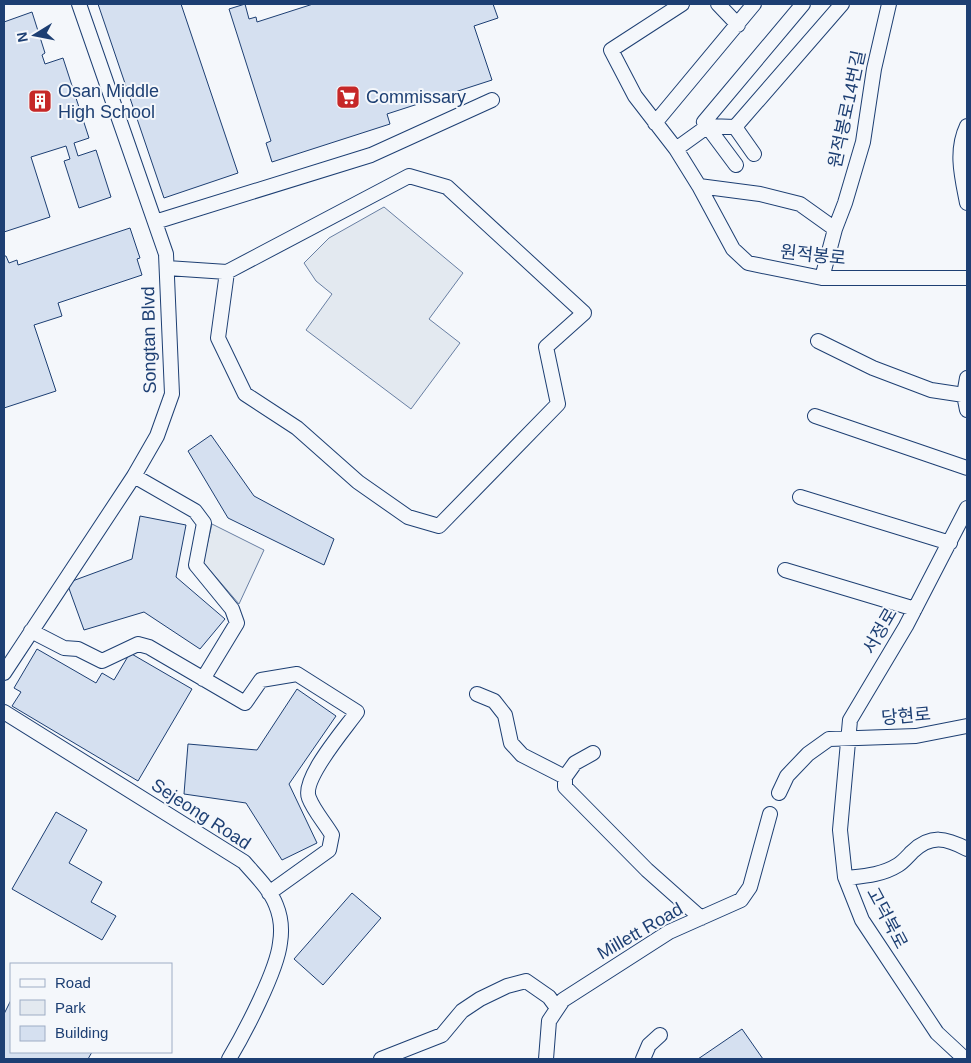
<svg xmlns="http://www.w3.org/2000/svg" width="971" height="1063" font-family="Arial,'Noto Sans KR',sans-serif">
  <rect width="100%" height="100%" fill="#f4f7fb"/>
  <path fill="#e3e9f0" stroke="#687fa3" d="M384 207 463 273 429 319 460 343 411 409 306 330 332 294 316 281 304 263 329 238Z
    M212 524 264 550 239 604 203 562Z"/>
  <path fill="#d5e0f0" stroke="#1d3f73" d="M98 4H181L238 173 164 198Z
    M245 4 249 19 256 17 257 22 313 4H493L498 18 474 26 492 80 387 114 390 124 272 162 266 143 271 141 229 9Z
    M32 12 45 53 42 55 45 64 63 58 89 138 74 143 78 156 96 150 111 197 79 208 64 161 70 159 66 146 31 157 50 217 4 232V22Z
    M130 228 140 258 137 259 142 275 58 303 62 316 34 325 56 391 4 408V256H6L9 263 17 260 18 265Z
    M211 435 254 496 334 539 324 565 228 518 188 451Z
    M140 516 186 525 176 577 225 619 200 649 144 612 84 630 67 583 132 559Z
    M37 649 96 683 102 673 114 680 130 653 192 689 138 781 12 706 21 692 14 688Z
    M297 689 336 716 289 784 317 843 282 860 246 803 184 794 188 744 257 750Z
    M56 812 87 830 69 863 102 882 91 902 116 916 102 940 12 889Z
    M352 893 381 918 323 985 294 959Z
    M11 1000V1052H92L88 1059H4V1014Z
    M742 1029 763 1059H698Z"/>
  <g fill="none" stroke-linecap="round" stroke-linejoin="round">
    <g stroke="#1d3f73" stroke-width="16">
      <path id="minor" d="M682 4 611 50 635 96 676 149 699 186 733 249 748 263 822 278H967
        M718 4 738 25
        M655 123 754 4
        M967 126C955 151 962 177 967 203
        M735 127 754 154
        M676 149 708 126 735 127 842 4
        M736 165 704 122 803 4
        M699 186 760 194 800 204 835 229
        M155 222 371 155 492 100
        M167 268 227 272 409 176 447 187 584 313 546 347 558 404 439 526 408 517 358 482 297 428 245 394 218 338 227 272
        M822 278 835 229 845 203 863 142 874 69 889 4
        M818 341 873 368 931 390 964 395
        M967 378 964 395 967 410
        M815 416 967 468
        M134 476 195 511 204 523 196 565 232 609 237 623 203 679
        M800 497 950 543
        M785 570 915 609
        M31 631 64 648 78 649 102 661 138 644 149 647 245 703 261 680 297 674 357 712C345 729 301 779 309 798 314 811 325 823 332 835L329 850 269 893
        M4 673 134 476 157 436 172 394 166 254 79 4
        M477 694 494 701 505 715 511 743 522 755 565 777
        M4 712 244 862C255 875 270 889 276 905 281 917 282 931 280 943 277 971 244 1034 229 1059
        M593 753 575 763 565 777V787L647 870 701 918
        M779 793 787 776 808 754 829 739 916 736 967 726
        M846 878C864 876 882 875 898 865 903 862 908 856 912 852 931 834 946 838 967 849
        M381 1059 442 1035 462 1011 480 999 507 986 526 981 549 997 557 1008
        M546 1059 549 1021 563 1000 669 932 741 900 750 887 770 814
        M643 1059 649 1045 660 1035
        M965 1059 937 1033 862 920 845 877 840 830 850 720 906 626 967 508"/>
    </g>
    <use href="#minor" stroke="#f4f7fb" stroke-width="14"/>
  </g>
  <defs>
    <g id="supermarket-square" transform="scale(1.25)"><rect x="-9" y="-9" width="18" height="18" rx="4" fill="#c62828" stroke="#f4f7fb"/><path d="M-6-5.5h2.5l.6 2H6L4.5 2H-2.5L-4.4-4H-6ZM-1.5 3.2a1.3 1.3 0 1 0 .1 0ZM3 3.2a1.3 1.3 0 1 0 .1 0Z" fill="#fff"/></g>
    <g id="building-square" transform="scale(1.25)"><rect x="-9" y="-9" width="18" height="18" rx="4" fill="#c62828" stroke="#f4f7fb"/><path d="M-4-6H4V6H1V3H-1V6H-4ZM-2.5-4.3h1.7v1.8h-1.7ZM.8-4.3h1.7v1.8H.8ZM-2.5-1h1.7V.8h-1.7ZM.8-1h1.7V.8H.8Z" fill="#fff"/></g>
  </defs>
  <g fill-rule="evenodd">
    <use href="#supermarket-square" x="348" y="97"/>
    <use href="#building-square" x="40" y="101"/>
  </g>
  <g text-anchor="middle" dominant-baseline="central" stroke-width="4" stroke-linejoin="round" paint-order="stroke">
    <g font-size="18" fill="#1d3f73" stroke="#f4f7fb" text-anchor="start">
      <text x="58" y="91">Osan Middle<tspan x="58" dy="21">High School</tspan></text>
      <text x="366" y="97">Commissary</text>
    </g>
    <g font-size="18" fill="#1d3f73" stroke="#f4f7fb">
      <text transform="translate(847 109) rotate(-78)">원적봉로14번길</text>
      <text transform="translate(813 255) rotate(6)">원적봉로</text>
      <text transform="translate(149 340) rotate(-91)">Songtan Blvd</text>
      <text transform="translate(880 631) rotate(-60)">서정로</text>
      <text transform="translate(906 716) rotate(-5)">당현로</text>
      <text transform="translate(201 814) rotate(33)">Sejeong Road</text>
      <text transform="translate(887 918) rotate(62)">고덕북로</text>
      <text transform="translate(640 931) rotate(-30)">Millett Road</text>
    </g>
  </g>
  <rect width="971" height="1063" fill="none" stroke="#1d3f73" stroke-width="10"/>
  <rect x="10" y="963" width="162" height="90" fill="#f4f7fb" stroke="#9eadc5"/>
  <rect x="20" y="979" width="25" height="8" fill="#f4f7fb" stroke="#9eadc5"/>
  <text x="55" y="988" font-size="15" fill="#1d3f73">Road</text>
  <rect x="20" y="1000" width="25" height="15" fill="#e3e9f0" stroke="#9eadc5"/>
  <text x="55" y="1013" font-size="15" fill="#1d3f73">Park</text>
  <rect x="20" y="1026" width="25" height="15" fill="#d5e0f0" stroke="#9eadc5"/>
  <text x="55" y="1038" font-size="15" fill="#1d3f73">Building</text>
  <g transform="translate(35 35) rotate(260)" stroke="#f4f7fb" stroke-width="4" paint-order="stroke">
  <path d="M0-4L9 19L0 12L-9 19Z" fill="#1d3f73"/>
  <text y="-8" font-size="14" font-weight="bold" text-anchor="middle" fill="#1d3f73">N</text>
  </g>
</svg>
